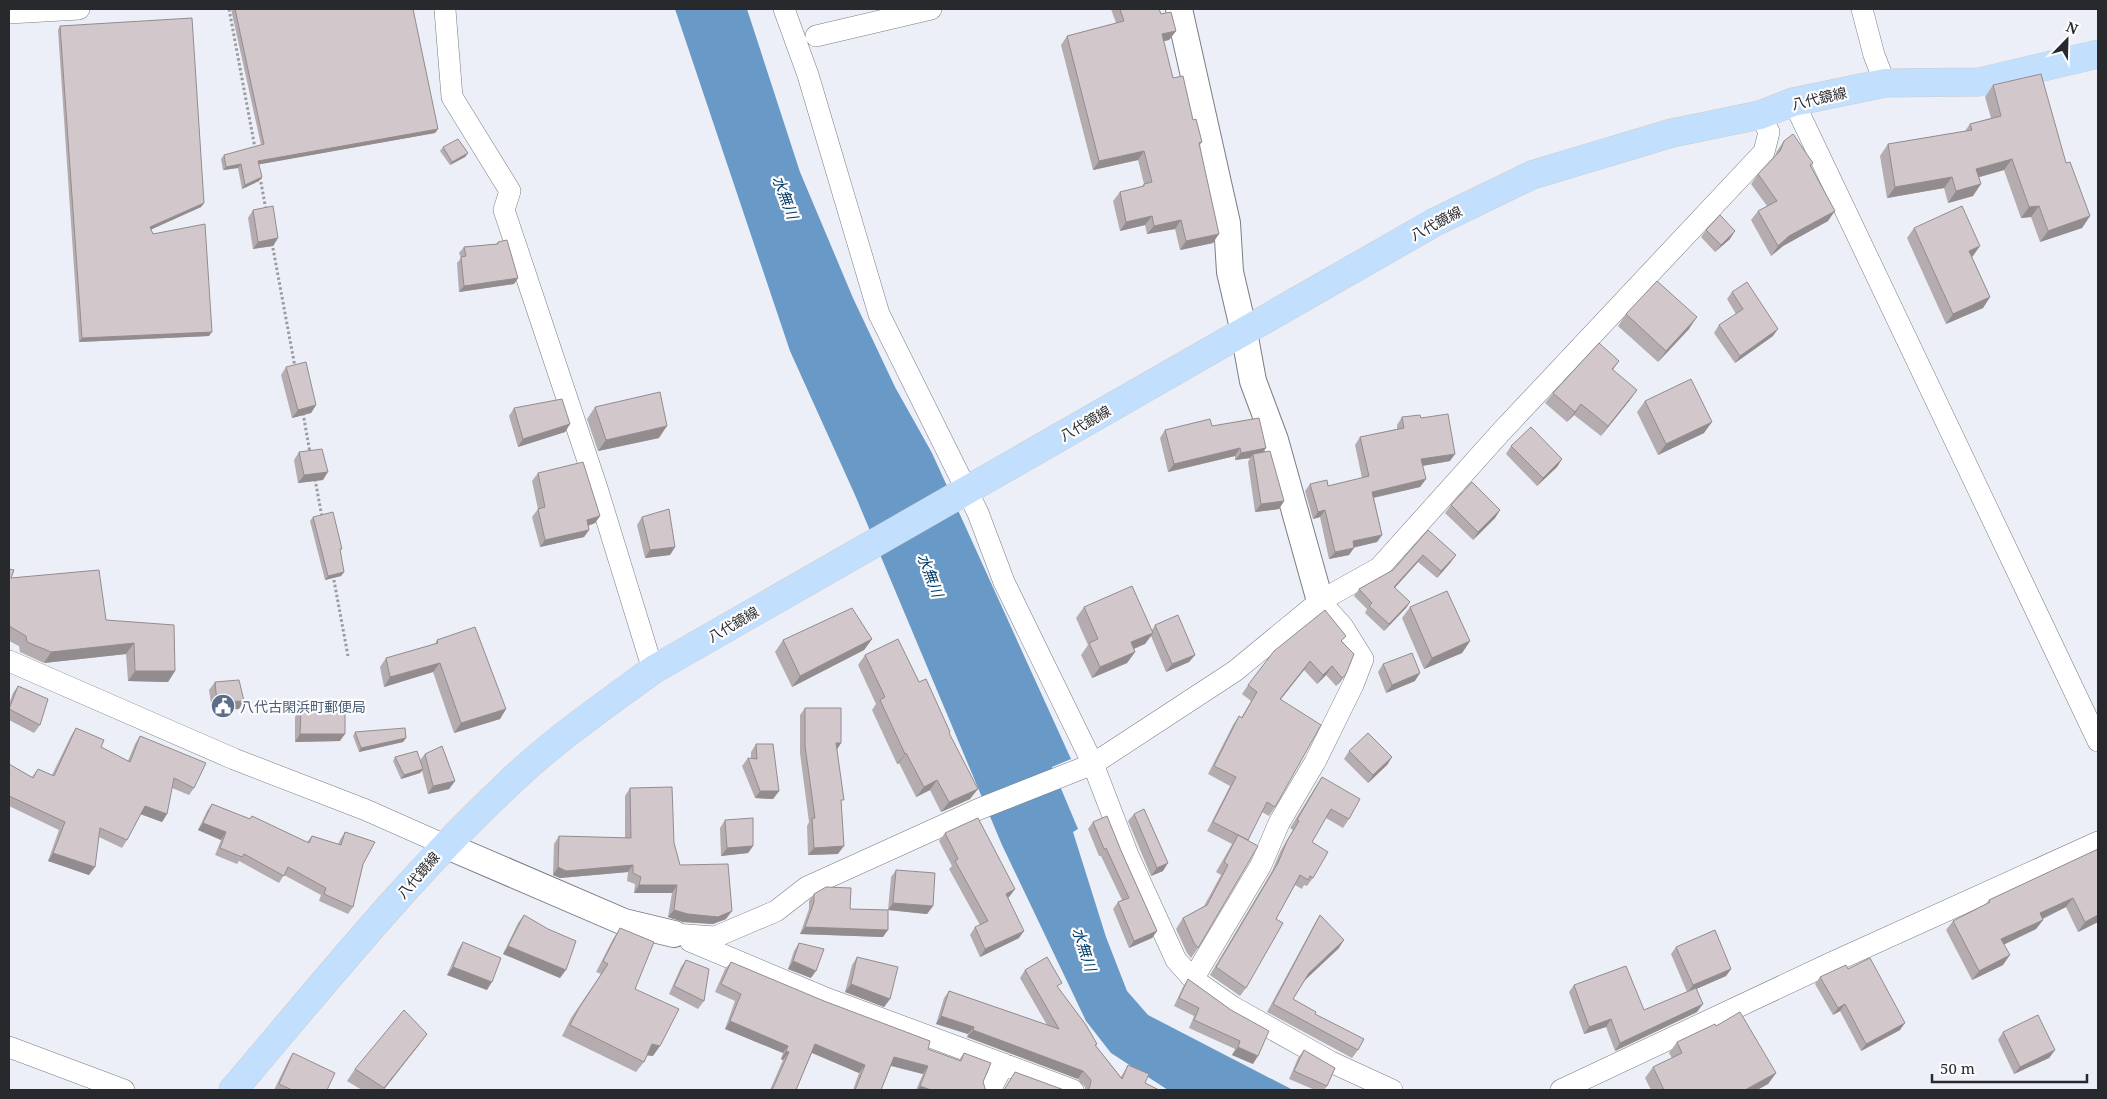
<svg xmlns="http://www.w3.org/2000/svg" width="2107" height="1099" font-family="'Noto Serif','Noto Sans JP',serif">
  <rect width="100%" height="100%" fill="#eceff7"/>
  <path fill="#699ac7" d="M675 9H747L800 172 853 298 895 387 932 453 1071 759 1052 767 1078 829 1073 832 1106 937 1127 991 1148 1015 1293 1090H1168L1111 1053 1086 1021 1002 845 855 495 790 351Z"/>
  <g fill="none" stroke-linecap="round" stroke-linejoin="round">
    <g stroke="#7a7d84" stroke-width="22">
      <path id="minor" d="M784 9 808 75 879 314 978 513 1004 582 1093 764 1128 855 1176 960 1193 979 1233 1007 1331 1062 1392 1090
        M1862 9 1874 55 1885 83
        M445 10 452 97 510 191 504 210 596 485 653 670
        M9 13 79 9
        M816 36 931 9
        M1793 102 1798 111 2098 741
        M9 661 234 759 366 810 445 845
        M674 934 715 937 776 911 807 887 979 809 1093 764 1235 671 1320 601 1379 568 1501 432 1764 152 1769 132 1760 115
        M690 941 823 997 1073 1090
        M1193 979 1261 865 1279 823 1315 762 1353 685 1363 659 1343 627 1320 601
        M9 1047 124 1090
        M990 1090 1004 1064
        M1561 1090 1831 963 2098 842"/>
    </g>
    <g stroke="#7a7d84" stroke-width="28">
      <path id="tertiary" d="M1179 9 1227 223 1230 272 1244 332 1253 381 1275 440 1320 601
        M445 845 624 922 674 934"/>
    </g>
    <g stroke="#cbcccc" stroke-width="29">
      <path id="primary" d="M233 1090C321 987 406 880 505 787 550 743 602 707 653 670L1435 222 1532 175 1672 133 1760 115 1793 102 1885 83 1979 82 2098 54"/>
    </g>
    <path stroke="#999ba1" stroke-width="3" stroke-dasharray="2.5 2.5" stroke-linecap="butt" d="M229 9 255 148
      M260 177 266 210
      M272 243 295 367
      M303 413 310 453
      M315 479 322 517
      M333 575 348 656"/>
    <use href="#minor" stroke="#fff" stroke-width="21"/>
    <use href="#tertiary" stroke="#fff" stroke-width="26"/>
    <use href="#primary" stroke="#c2e0fe" stroke-width="28"/>
  </g>
  <path fill="#b5acaf" d="M231 9H413L438 129 435 133 259 164V181L242 189 238 168 223 170 221 159 224 155 261 145Z
    M1111 9H1159L1161 14 1176 31 1169 40 1163 41 1173 78 1193 120 1202 142 1200 145 1213 243 1180 250 1175 229 1147 234 1145 225 1120 231 1113 201 1120 192 1141 187 1144 184 1138 160 1093 170 1061 45 1067 36 1116 23Z
    M60 26 204 203 201 207 151 229 153 234 209 336 79 342 58 30Z
    M1993 85 2066 163 2090 216 2082 228 2040 242 2031 217 2021 218 2004 170 1979 177 1973 196 1948 203 1944 188 1887 198 1880 156 1888 144 1965 131 1970 124 1991 118 1985 97Z
    M1784 141 1813 163 1811 167 1828 221 1783 246 1771 256 1751 220 1758 211 1767 206 1751 184 1758 174 1775 156 1777 151Z
    M443 147 468 153 465 157 450 165 440 151Z
    M253 210 278 238 273 246 253 249 248 218Z
    M1914 228 1973 256 1972 257 1990 297 1983 308 1946 324 1907 238Z
    M1706 230 1730 239 1715 252 1701 237Z
    M498 242 518 278 514 284 459 292 457 263 461 258 459 253 464 247 496 244Z
    M1732 292 1773 336 1735 363 1714 333 1719 325 1736 314 1727 299Z
    M1626 314 1689 329 1658 362 1618 326Z
    M1619 361 1613 370 1630 400 1601 436 1574 415 1567 422 1545 403 1553 393Z
    M286 367 316 405 311 413 292 418 281 375Z
    M1645 401 1704 433 1658 455 1637 412Z
    M595 407 659 438 598 451 587 419Z
    M514 408 570 424 565 432 518 447 509 416Z
    M1402 417 1421 418 1450 461 1422 466 1426 479 1420 487 1374 498 1382 535 1377 542 1354 547 1349 555 1329 559 1320 517 1313 519 1305 491 1310 484 1328 486 1362 478 1355 445 1360 437 1397 429V425Z
    M1212 426 1266 448 1263 452 1284 501 1279 509 1255 512 1248 462 1250 458 1235 460V456L1168 472 1160 438 1165 430Z
    M1511 446 1562 459 1557 467 1537 486 1506 454Z
    M299 452 323 480 298 483 294 460Z
    M538 473 600 516 595 523 588 526 589 530 584 537 540 547 532 517 538 509 532 481Z
    M1451 505 1500 510 1495 518 1473 540 1445 513Z
    M313 517 340 551 344 572 341 576 325 580 310 521Z
    M642 517 675 547 670 555 645 558 637 525Z
    M1428 530 1451 562 1437 578 1418 562 1395 588 1410 602 1406 608 1384 631 1365 613 1367 609 1354 596 1359 589 1393 570Z
    M9 569 11 578 106 620 175 671 168 682 128 681 126 654 44 663 20 652 19 646 9 641Z
    M1084 607 1152 630 1155 625 1195 655 1189 662 1166 672 1151 636 1145 644 1133 649 1135 652 1127 663 1092 678 1081 655 1088 645 1076 618Z
    M1410 607 1470 641 1462 653 1424 669 1402 618Z
    M872 639 864 650 792 687 775 652 783 640Z
    M437 640 506 709 500 719 454 733 433 672 384 687 380 667 386 658 435 644Z
    M1342 641 1354 654 1340 682 1336 686 1326 675 1317 684 1304 670 1280 699 1275 807 1269 816 1262 812 1247 840 1198 948 1191 958 1187 953 1176 929 1183 918 1204 906 1221 875 1216 872 1232 844 1207 831 1230 786 1208 774 1233 725 1239 716 1241 718 1251 701 1242 694 1248 685Z
    M865 655 919 682 949 734 970 799 941 812 930 790 916 797 899 763 897 764 872 710 876 704 858 665Z
    M1383 664 1415 681 1386 693 1378 672Z
    M215 682 239 709 212 710 209 690Z
    M18 686 40 725 34 733 9 720V704L13 693Z
    M805 708 841 743 837 749 841 803 838 854 808 855 807 826 809 822 800 753V715Z
    M301 709 340 741 295 742V717Z
    M76 728 101 747 128 761 135 744 140 736 194 788 189 795 172 788 167 814 162 822 141 814 127 840 122 848 99 837 89 875 48 861 59 830 9 806V764L32 777 38 769 52 775 71 736Z
    M355 732 406 738 403 742 359 752 353 736Z
    M756 744 779 791 773 799 755 798 742 766 748 758H751V752Z
    M1349 751 1392 757 1387 765 1368 783 1344 759Z
    M425 754 455 781 449 789 428 794 422 771 420 773 401 779 393 761 395 757 420 760Z
    M1322 777 1349 819 1343 828 1326 818 1312 842 1313 878 1307 886 1304 885 1302 889 1295 885 1276 919 1246 988 1240 996 1210 975 1272 871 1281 850 1293 830 1290 828 1316 786Z
    M630 788 674 843 680 865 726 919 713 924 683 922 668 917 672 893H634L635 884 627 881 628 872 560 878 553 875 554 844 559 836 625 838V796Z
    M212 804 307 842 312 836 338 844 340 840 345 832 363 864 353 907 348 914 319 901 321 895 284 875 279 883 239 861 237 864 215 855 221 840 198 830 207 811Z
    M1134 814 1163 871 1151 876 1128 821Z
    M725 820 753 846 748 853 721 856 720 828Z
    M1093 822 1122 853 1157 931 1152 938 1129 948 1113 909 1118 902 1122 900 1101 856H1099L1088 829Z
    M945 833 1015 889 1008 898 1019 938 980 957 970 935 975 927 980 925 949 869 952 866 939 841Z
    M2098 849V922L2078 932 2066 907 2043 919V920L2036 929 2004 944 2003 965 1972 980 1946 930 1953 921 1986 904 1989 900Z
    M896 870 933 906 927 914 888 910 883 937 800 934 809 909V901L814 894 850 909 888 910 891 877Z
    M524 915 560 978 503 954 518 923Z
    M1320 915 1339 948 1305 980 1293 999 1315 1014 1358 1050 1352 1058 1267 1012 1315 923Z
    M620 928 653 1056 647 1055 644 1062 636 1072 562 1036 571 1018 601 974 596 972 613 939Z
    M463 942 487 990 447 975 458 950Z
    M799 943 811 978 788 969 794 951Z
    M1676 947 1731 969 1726 976 1696 989 1697 1012 1615 1051 1606 1027 1584 1034 1569 992 1574 985 1644 1010 1687 992 1671 954Z
    M857 957 890 999 884 1007 845 992 852 965Z
    M686 960 704 1001 698 1009 669 994 681 967Z
    M731 962 928 1049 959 1060 964 1053 983 1082 985 1088 986 1090H916L923 1074 891 1066 881 1090H853L859 1073 812 1053 796 1090H770L783 1060 781 1059 783 1053 725 1029 735 1001 715 992 725 969Z
    M1848 969 1900 1030 1861 1051 1840 1011 1833 1015 1815 984 1820 977Z
    M1025 970 1058 988 1097 1044 1096 1046 1121 1077 1128 1065 1145 1083 1159 1090H1085V1087L1078 1079 967 1037 968 1034 936 1024 944 998 949 991 1047 1025 1020 978Z
    M1188 979 1231 1010 1253 1064 1232 1055 1235 1049 1189 1028 1194 1016 1174 1006 1183 987Z
    M1716 1026 1776 1073 1768 1084 1757 1090H1651L1645 1078 1653 1067 1672 1058 1669 1053 1677 1042Z
    M2003 1032 2055 1050 2049 1058 2014 1074 1998 1040Z
    M427 1034 384 1090H362L347 1081 355 1069Z
    M1304 1050 1327 1086 1324 1090H1315L1289 1079 1298 1058Z
    M293 1053 327 1090H274L288 1061Z"/>
  <path fill="#938c8e" d="M1176 31 1169 40 1155 43 1162 34Z
    M438 129 435 133 256 165 258 161Z
    M1144 151 1138 160 1093 170 1099 161Z
    M468 153 465 157 450 165 452 162Z
    M2012 159 2004 170 1969 180 1976 169Z
    M241 164 238 168 223 170 226 167Z
    M262 177 259 181 242 189 245 185Z
    M1952 177 1944 188 1887 198 1895 187Z
    M1981 184 1973 196 1948 203 1956 191Z
    M204 203 201 207 148 231 150 227Z
    M2039 206 2031 217 2021 218 2029 207Z
    M1835 211 1828 221 1783 246 1771 256 1778 246 1789 236Z
    M1152 216 1145 225 1120 231 1126 222Z
    M2090 216 2082 228 2040 242 2048 231Z
    M1181 220 1175 229 1147 234 1154 226Z
    M1735 231 1730 239 1715 252 1721 245Z
    M1219 234 1213 243 1180 250 1186 241Z
    M278 238 273 246 253 249 258 242Z
    M1980 246 1973 256 1962 261 1969 251Z
    M518 278 514 284 459 292 464 286Z
    M1990 297 1983 308 1946 324 1953 314Z
    M1697 317 1689 329 1658 362 1666 351Z
    M1778 329 1773 336 1735 363 1740 356Z
    M212 332 209 336 79 342 82 338Z
    M1637 390 1630 400 1601 436 1608 426Z
    M1581 404 1574 415 1567 422 1575 412Z
    M316 405 311 413 292 418 298 410Z
    M1712 422 1704 433 1658 455 1666 444Z
    M570 424 565 432 518 447 523 439Z
    M667 426 659 438 598 451 606 440Z
    M1240 448 1235 456 1168 472 1174 464Z
    M1266 448 1260 456 1253 454 1250 458 1235 460 1241 453Z
    M1455 454 1450 461 1416 467 1421 459Z
    M1562 459 1557 467 1537 486 1543 478Z
    M328 472 323 480 298 483 304 475Z
    M1426 479 1420 487 1367 499 1372 492Z
    M1284 501 1279 509 1255 512 1261 504Z
    M1325 510 1320 517 1313 519 1318 512Z
    M1500 510 1495 518 1473 540 1478 532Z
    M600 516 595 523 582 528 587 520Z
    M589 530 584 537 540 547 545 540Z
    M1382 535 1377 542 1348 549 1353 541Z
    M675 547 670 555 645 558 650 550Z
    M1354 548 1349 555 1329 559 1335 552Z
    M1423 555 1418 562 1389 594 1394 587Z
    M1456 555 1451 562 1437 578 1441 571Z
    M344 572 341 576 325 580 328 576Z
    M1410 602 1406 608 1384 631 1389 624Z
    M1153 633 1145 644 1122 654 1131 642Z
    M872 639 864 650 792 687 800 676Z
    M1470 641 1462 653 1424 669 1432 658Z
    M134 643 126 654 44 663 51 652Z
    M1135 652 1127 663 1092 678 1100 667Z
    M1195 655 1189 662 1166 672 1172 664Z
    M1310 661 1304 670 1274 708 1280 699Z
    M440 663 433 672 384 687 390 677Z
    M1332 666 1326 675 1317 684 1323 675Z
    M135 671H175L168 682 128 681Z
    M1420 673 1415 681 1386 693 1392 685Z
    M1346 674 1340 682 1336 686 1342 678Z
    M244 701 239 709 212 710 217 702Z
    M506 709 500 719 454 733 461 723Z
    M300 734H345L340 741 295 742Z
    M406 738 403 742 359 752 361 748Z
    M836 743H841L836 751Z
    M906 753 899 763 897 764 905 754Z
    M1392 757 1387 765 1368 783 1373 775Z
    M423 769 420 773 401 779 404 775Z
    M937 780 930 790 916 797 924 787Z
    M455 781 449 789 428 794 433 786Z
    M978 789 970 799 941 812 949 802Z
    M760 791H779L773 799 755 798Z
    M145 806 167 814 162 822 140 814Z
    M203 823 226 832 221 840 198 830Z
    M753 846 748 853 721 856 727 848Z
    M844 846 838 854 808 855 814 848Z
    M53 853 95 867 89 875 48 861Z
    M1168 863 1163 871 1151 876 1157 868Z
    M633 865 628 872 560 878 553 875 558 867Z
    M639 885H677L672 893H634Z
    M1015 889 1009 897 1001 902 1006 894Z
    M2073 898 2066 907 2033 923 2040 913Z
    M893 903 933 906 927 914 888 910Z
    M674 910 732 911 726 919 713 924 683 922 668 917Z
    M2098 915V922L2078 932 2085 922Z
    M2043 920 2036 929 1995 949 2001 939Z
    M805 927 888 930 883 937 800 934Z
    M1024 931 1019 938 980 957 985 949Z
    M1157 931 1152 938 1129 948 1134 941Z
    M1344 940 1339 948 1304 981 1309 973Z
    M508 946 566 970 560 978 503 954Z
    M2010 955 2003 965 1972 980 1979 971Z
    M793 961 816 971 811 978 788 969Z
    M453 967 492 982 487 990 447 975Z
    M1731 969 1726 976 1687 993 1693 985Z
    M851 984 890 999 884 1007 845 992Z
    M1703 1004 1697 1012 1615 1051 1620 1043Z
    M1845 1004 1840 1011 1833 1015 1838 1008Z
    M941 1016 974 1027 968 1034 936 1024Z
    M1611 1019 1606 1027 1584 1034 1589 1027Z
    M730 1021 788 1046 783 1053 725 1029Z
    M1905 1023 1900 1030 1861 1051 1866 1044Z
    M973 1030 1083 1071 1078 1079 967 1037Z
    M427 1034 419 1045 383 1090 384 1088Z
    M652 1044 660 1046 653 1056 644 1055Z
    M815 1044 865 1065 859 1073 810 1052Z
    M1238 1047 1258 1056 1253 1064 1232 1055Z
    M2055 1050 2049 1058 2014 1074 2020 1067Z
    M786 1051 789 1052 783 1060 781 1059Z
    M894 1057 928 1066 923 1074 888 1065Z
    M1776 1073 1768 1084 1757 1090H1745Z
    M920 1086 931 1090H917Z"/>
  <path fill="#d2c8cb" stroke="#938c8e" d="M235 9H413L438 129 258 161 262 177 245 185 241 164 226 167 224 155 264 144Z
    M1120 9H1159L1161 14 1171 12 1176 31 1162 34 1173 78 1183 76 1193 120 1196 119 1202 142 1199 143 1219 234 1186 241 1181 220 1154 226 1152 216 1126 222 1120 192 1144 186V184L1152 182 1144 151 1099 161 1067 36 1124 21Z
    M192 18 204 203 150 227 153 234 205 224 212 332 82 338 60 26Z
    M2041 74 2066 163 2070 162 2090 216 2048 231 2039 206 2029 207 2012 159 1976 169 1981 184 1956 191 1952 177 1895 187 1888 144 1972 130 1970 124 2001 116 1993 85Z
    M1793 134 1813 163 1810 165 1835 211 1789 236 1778 246 1758 211 1777 201 1758 174 1780 151 1784 141Z
    M458 139 468 153 452 162 443 147Z
    M273 206 278 238 258 242 253 210Z
    M1962 206 1980 246 1969 251 1990 297 1953 314 1914 228Z
    M1720 215 1735 231 1721 245 1706 230Z
    M507 240 518 278 464 286 461 257 466 256 464 247 498 244V242Z
    M1657 281 1697 317 1666 351 1626 314Z
    M1747 282 1778 329 1740 356 1719 325 1743 309 1732 292Z
    M1599 343 1619 361 1612 369 1637 390 1608 426 1581 404 1575 412 1553 393Z
    M306 362 316 405 298 410 286 367Z
    M1691 379 1712 422 1666 444 1645 401Z
    M660 392 667 426 606 440 595 407Z
    M562 399 570 424 523 439 514 408Z
    M1448 414 1455 454 1421 459 1426 479 1372 492 1382 535 1353 541 1354 548 1335 552 1325 510 1318 512 1310 484 1327 480 1328 486 1369 476 1360 437 1404 428 1402 417 1420 415 1421 418Z
    M1259 418 1266 448 1241 453 1240 448 1174 464 1165 430 1210 419 1212 426Z
    M1531 427 1562 459 1543 478 1511 446Z
    M322 449 328 472 304 475 299 452Z
    M1270 451 1284 501 1261 504 1253 454Z
    M583 462 600 516 587 520 589 530 545 540 538 509 545 507 538 473Z
    M1472 482 1500 510 1478 532 1451 505Z
    M669 509 675 547 650 550 642 517Z
    M333 512 342 549H340L344 572 328 576 313 517Z
    M1428 530 1456 555 1441 571 1423 555 1394 587 1410 602 1389 624 1369 606 1372 603 1359 589 1393 570Z
    M9 569 14 570 11 578 99 570 106 620 174 625 175 671H135L134 643 51 652 27 642 26 636 9 626Z
    M1132 586 1153 633 1131 642 1135 652 1100 667 1089 643 1098 639 1084 607Z
    M1447 591 1470 641 1432 658 1410 607Z
    M852 608 872 639 800 676 783 640Z
    M1325 610 1346 636 1341 641 1354 654 1346 674 1342 678 1332 666 1323 675 1310 661 1280 699 1321 725 1275 807 1267 802 1248 840 1213 822 1236 777 1214 766 1239 716 1242 718 1257 692 1248 685 1274 651Z
    M1178 615 1195 655 1172 664 1155 625Z
    M475 627 506 709 461 723 440 663 390 677 386 658 438 643 437 640Z
    M898 639 919 682 926 679 950 732 949 733 978 789 949 802 937 780 924 787 906 753 905 754 880 700 885 697 865 655Z
    M1412 653 1420 673 1392 685 1383 664Z
    M239 680 244 701 217 702 215 682Z
    M18 686 48 699 40 725 9 709Z
    M805 708H841V743H836L844 800H841L844 846 814 848 812 818H815L805 746Z
    M301 709H345V734H300Z
    M76 728 104 740 101 747 130 762 140 736 206 763 194 788 174 778 167 814 145 806 127 840 100 828 95 867 53 853 65 822 9 796V764L33 778 38 769 54 776Z
    M405 728 406 738 361 748 355 732Z
    M1368 733 1392 757 1373 775 1349 751Z
    M756 744H773L779 791H760L748 758 757 759Z
    M442 746 455 781 433 786 425 754Z
    M417 751 423 769 404 775 395 757Z
    M1322 777 1360 799 1349 819 1331 809 1312 842 1328 852 1313 878 1310 876 1308 880 1300 875 1276 919 1283 923 1246 988 1216 967 1278 863 1287 841 1299 821 1297 820Z
    M672 787 674 843 680 865 728 864 732 911 718 917 688 914 674 910 677 885H639L641 877 633 873V865L566 871 558 867 559 836 631 838 630 788Z
    M212 804 250 819 252 816 309 843 312 836 341 845 345 832 375 842 363 864 353 907 324 894 326 888 288 867 284 876 244 854 242 857 220 848 226 832 203 823Z
    M1144 809 1168 863 1157 868 1134 814Z
    M1107 816 1122 853 1157 931 1134 941 1118 902 1129 898 1106 848 1104 849 1093 822Z
    M753 818V846L727 848 725 820Z
    M978 818 1015 889 1006 894 1024 931 985 949 975 927 988 921 955 861 958 859 945 833Z
    M1238 835 1258 846 1198 948 1194 943 1183 918 1207 905 1228 865 1224 862Z
    M2098 849V915L2085 922 2073 898 2040 913 2043 920 2001 939 2010 955 1979 971 1953 921 1990 902 1989 900Z
    M896 870 935 873 933 906 893 903Z
    M826 887 851 888 850 909 888 910V930L805 927 814 902V894Z
    M524 915 548 929 576 941 566 970 508 946Z
    M1320 915 1344 940 1309 973 1293 999 1316 1012 1315 1014 1364 1039 1358 1050 1273 1004Z
    M620 928 654 942 635 989 679 1009 660 1046 652 1044 644 1062 570 1025 579 1008 608 964 603 961Z
    M1715 930 1731 969 1693 985 1676 947Z
    M463 942 501 958 492 982 453 967Z
    M799 943 824 949 816 971 793 961Z
    M857 957 898 967 890 999 851 984Z
    M1047 957 1062 983 1057 986 1086 1025 1097 1044 1095 1045 1122 1079 1128 1065 1149 1074 1145 1083 1159 1090H1088L1090 1086 1091 1080 1083 1071 973 1030 974 1027 941 1016 949 991 1059 1029 1025 970Z
    M1870 958 1905 1023 1866 1044 1845 1004 1838 1008 1820 977 1846 965 1848 969Z
    M686 960 709 969 704 1001 674 986Z
    M731 962 824 1001 930 1041 928 1049 961 1061 964 1053 991 1063 983 1082 985 1088 986 1090H931L920 1086 928 1066 894 1057 881 1090H855L865 1065 815 1044 796 1090H772L789 1052 786 1051 788 1046 730 1021 741 994 721 984Z
    M1626 966 1644 1010 1696 988 1703 1004 1620 1043 1611 1019 1589 1027 1574 985Z
    M1188 979 1231 1010 1269 1031 1258 1056 1238 1047 1240 1041 1194 1020 1199 1008 1179 998Z
    M404 1010 427 1034 384 1088 355 1069Z
    M1740 1012 1776 1073 1745 1090H1664L1653 1067 1682 1053 1677 1042 1715 1024 1716 1026Z
    M2038 1015 2055 1050 2020 1067 2003 1032Z
    M1304 1050 1335 1068 1327 1086 1294 1071Z
    M293 1053 335 1073 327 1090H292L279 1084Z
    M1015 1072 1064 1090H1004Z"/>
  <defs>
    <g id="civic-disc" transform="scale(1.25)"><circle r="9.5" fill="#5c6f8a" stroke="#fcfcfe"/><path d="M-.6-6.5H3V-4.5H.6V-3L4-1V1h2V6H-6V1h2V-1L-.6-3ZM-1.2 2.5V6h2.4V2.5Z" fill="#fff"/></g>
  </defs>
  <g fill-rule="evenodd">
    <use href="#civic-disc" x="223" y="706"/>
  </g>
  <g text-anchor="middle" dominant-baseline="central" stroke-width="4.5" stroke-linejoin="round" paint-order="stroke">
    <g font-size="14" fill="#28292c" stroke="#fcfcfe">
      <text transform="translate(1819 98) rotate(-13)">八代鏡線</text>
      <text transform="translate(1436 223) rotate(-28)">八代鏡線</text>
      <text transform="translate(1085 423) rotate(-30)">八代鏡線</text>
      <text transform="translate(733 624) rotate(-30)">八代鏡線</text>
      <text transform="translate(418 875) rotate(-49)">八代鏡線</text>
    </g>
    <g font-size="14" fill="#4e5e75" stroke="#fcfcfe" text-anchor="start">
      <text x="240" y="706">八代古閑浜町郵便局</text>
    </g>
    <g font-size="15" font-style="italic" fill="#003c66" stroke="#fcfcfe">
      <text transform="translate(786 197) rotate(69)">水無川</text>
      <text transform="translate(931 575) rotate(69)">水無川</text>
      <text transform="translate(1085 949) rotate(72)">水無川</text>
    </g>
  </g>
  <rect width="2107" height="1099" fill="none" stroke="#28292c" stroke-width="20"/>
  <g transform="translate(2067 40) rotate(23)" stroke="#fcfcfe" stroke-width="4" paint-order="stroke">
  <path d="M0-4L9 19L0 12L-9 19Z" fill="#28292c"/>
  <text y="-8" font-size="14" font-weight="bold" text-anchor="middle" fill="#28292c">N</text>
  </g>
  <path d="M1932 1074v8h155v-8" fill="none" stroke="#28292c" stroke-width="2.5"/>
  <text x="1940" y="1074" font-size="15" fill="#28292c" stroke="#fcfcfe" stroke-width="4" paint-order="stroke">50 m</text>
</svg>
